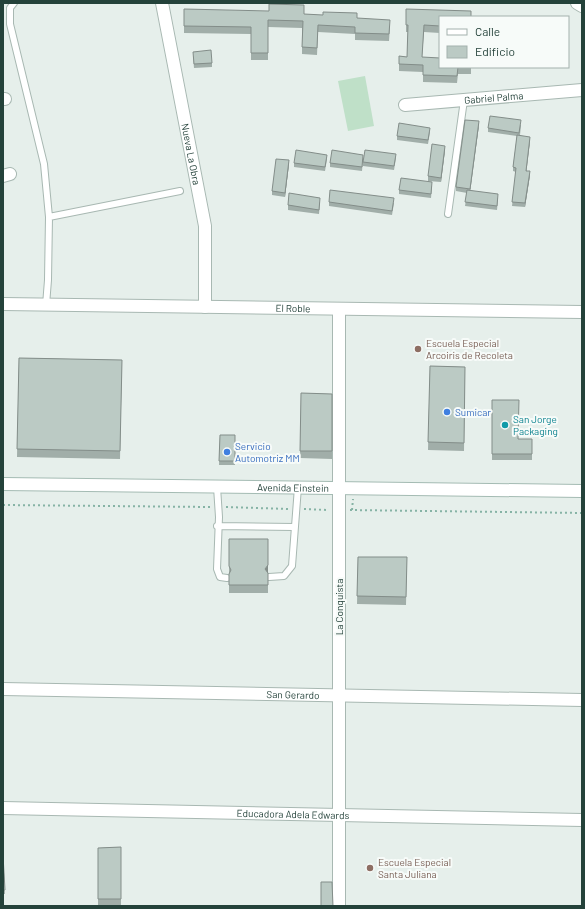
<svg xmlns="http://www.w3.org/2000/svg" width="585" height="909" font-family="Barlow,sans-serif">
  <rect width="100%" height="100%" fill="#e6efeb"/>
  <path fill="#bfe0c8" d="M365 76 374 126 348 131 338 81Z"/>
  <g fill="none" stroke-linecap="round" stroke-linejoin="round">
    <g stroke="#a8b8b2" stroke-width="8">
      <path id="lane" d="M14 3 10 8V24L44 164 49 217 48 280 46 305
        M448 214 464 100
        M49 217 180 191
        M217 487 219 517 217 569 220 577 227 578
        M217 526 294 527
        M269 577 284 576 292 566 298 487"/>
    </g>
    <g stroke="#a8b8b2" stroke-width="14">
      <g id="street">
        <path id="s1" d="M162 3 205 226V307"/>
        <path d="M577 3 582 6"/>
        <path d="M3 99H5"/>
        <path id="s2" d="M405 105 582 90"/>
        <path d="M3 176 10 174"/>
        <path id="s3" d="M3 304 582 312"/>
        <path id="s4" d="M3 689 582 700"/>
        <path id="s5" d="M3 808 582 820"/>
        <path d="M339 906V309"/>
      </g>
    </g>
    <g stroke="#a4bbb3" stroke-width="14">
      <g id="secondary">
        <path id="s6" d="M3 484 582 491"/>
      </g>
    </g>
    <path stroke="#86b3a5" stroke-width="2" stroke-dasharray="2 3" stroke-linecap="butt" d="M3 505 210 507
      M226 507 288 509
      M304 509 328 510
      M350 510 582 513
      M352 510 353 499"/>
    <use href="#lane" stroke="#fff" stroke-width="6"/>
    <use href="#street" stroke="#fff" stroke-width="12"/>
    <use href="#secondary" stroke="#fff" stroke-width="12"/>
  </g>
  <path fill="#a1aea9" d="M184 9 304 14 357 18 390 26 389 41 355 40V34L318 32 317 55 302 54V28L268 27V60H251V34L184 33Z
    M406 9 440 17V33L424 32 422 57 440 67H471V74H458L457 83 423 82V72L399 71V56L407 57 408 32H406Z
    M193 56 212 63V67L194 68Z
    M479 125 470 190 498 198 497 210 465 206 467 193 456 191V187Z
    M521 125 520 135 530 141 526 171 530 175 525 207 512 206 516 172 513 171V167L517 136 488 132V128Z
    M430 132 428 144 397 140V136Z
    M445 150 441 182 428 181V176Z
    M396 158 394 170 363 166V162Z
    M327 159 325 171 294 167V163Z
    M363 159 362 171 330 167V163Z
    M289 164 285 197 272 195V191Z
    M432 186 431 198 399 194V190Z
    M320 202 319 214 288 210V205Z
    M329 202 394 203 392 215 329 206Z
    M19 358 122 360 120 459 17 457Z
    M430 366 465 367 464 451 428 450Z
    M301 393 332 394V459L300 458Z
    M492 400 518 439H532V460H492Z
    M220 435H235V465H219Z
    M229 539H268V593H229Z
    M358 557H407L406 605 357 604Z
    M121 847V905H98V848Z
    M3 855 5 890V894H3Z"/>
  <path fill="#838d89" d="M479 121V125L470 193V189Z
    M530 137V141L526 175V171Z
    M445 146V150L441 182V178Z
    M289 160V164L285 197V193Z
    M530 171V175L525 207V203Z
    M268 565V573L265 577V569Z"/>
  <path fill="#bbcac4" stroke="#838d89" d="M269 4 304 5V14L323 15V12L357 13V18L390 20 389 34 355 33V27L318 25 317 48 302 47 303 21 268 20V53H251V27L184 26V9L269 11Z
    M406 9 471 11V17H440V26L424 25 422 57 440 58V67H458L457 76 423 75V65L399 64V56L407 57 408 25H406Z
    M211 50 212 63 194 64 193 52Z
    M490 116 521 120 519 133 488 128Z
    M465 120 479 121 470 189 456 187Z
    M399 123 430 128 428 140 397 136Z
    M517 135 530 137 526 171H530L525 203 512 202 516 168 513 167Z
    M432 144 445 146 441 178 428 176Z
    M296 150 327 155 325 167 294 163Z
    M332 150 363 155 362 167 330 163Z
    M365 150 396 154 394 166 363 162Z
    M276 159 289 160 285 193 272 191Z
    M401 178 432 182 431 194 399 190Z
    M330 190 394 198 392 211 329 202Z
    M467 190 498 194 497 206 465 202Z
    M289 193 320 198 319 210 288 205Z
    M19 358 122 360 120 451 17 449Z
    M430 366 465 367 464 443 428 442Z
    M301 393 332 394V451H300Z
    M492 400H519L518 439H532V454H492Z
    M220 435H235V461H219Z
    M229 539H268V565L265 569 268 573V585H229V574L231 570 229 566Z
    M358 557H407L406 597 357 596Z
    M121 847V899H98V848Z
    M3 855 5 890H3Z
    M321 882H332L333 906H321Z"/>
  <g fill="#8d6e63" stroke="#f7fbf9" stroke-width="1.5">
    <circle cx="418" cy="349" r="4"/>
    <circle cx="370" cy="868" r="4"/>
  </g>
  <g fill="#3f7fe0" stroke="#f7fbf9" stroke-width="1.5">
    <circle cx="447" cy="412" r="4"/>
    <circle cx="227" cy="452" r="4"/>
  </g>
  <circle fill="#0f9aa8" stroke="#f7fbf9" stroke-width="1.5" cx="505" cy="425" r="4"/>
  <g text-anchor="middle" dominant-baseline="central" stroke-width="4" stroke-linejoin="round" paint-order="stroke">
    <g font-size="10" fill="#24423a" stroke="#f7fbf9">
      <text stroke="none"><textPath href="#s2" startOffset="89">Gabriel Palma</textPath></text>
      <text stroke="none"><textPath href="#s1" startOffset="154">Nueva La Obra</textPath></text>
      <text stroke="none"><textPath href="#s3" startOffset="290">El Roble</textPath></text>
      <text stroke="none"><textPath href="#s6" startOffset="290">Avenida Einstein</textPath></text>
      <text transform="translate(339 607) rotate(-90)">La Conquista</text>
      <text stroke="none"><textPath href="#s4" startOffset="290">San Gerardo</textPath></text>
      <text stroke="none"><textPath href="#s5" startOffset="290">Educadora Adela Edwards</textPath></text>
    </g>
    <g font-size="10" fill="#785e54" stroke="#f7fbf9" text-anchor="start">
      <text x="426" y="343">Escuela Especial<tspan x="426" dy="12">Arcoiris de Recoleta</tspan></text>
      <text x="378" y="862">Escuela Especial<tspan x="378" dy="12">Santa Juliana</tspan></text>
    </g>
    <g font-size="10" fill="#366cbe" stroke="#f7fbf9" text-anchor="start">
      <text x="455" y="412">Sumicar</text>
      <text x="235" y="446">Servicio<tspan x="235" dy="12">Automotriz MM</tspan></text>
    </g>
    <g font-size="10" fill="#0d838f" stroke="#f7fbf9" text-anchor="start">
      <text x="513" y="419">San Jorge<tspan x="513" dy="12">Packaging</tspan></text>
    </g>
  </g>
  <rect width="585" height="909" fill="none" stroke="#24423a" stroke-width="8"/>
  <rect x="439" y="16" width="130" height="52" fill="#f7fbf9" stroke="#a3b1ad"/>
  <rect x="447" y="29" width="20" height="6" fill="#ffffff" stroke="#a3b1ad"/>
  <text x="475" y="36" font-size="12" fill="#24423a">Calle</text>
  <rect x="447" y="46" width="20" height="12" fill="#bbcac4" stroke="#a3b1ad"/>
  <text x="475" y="56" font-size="12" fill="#24423a">Edificio</text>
</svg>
